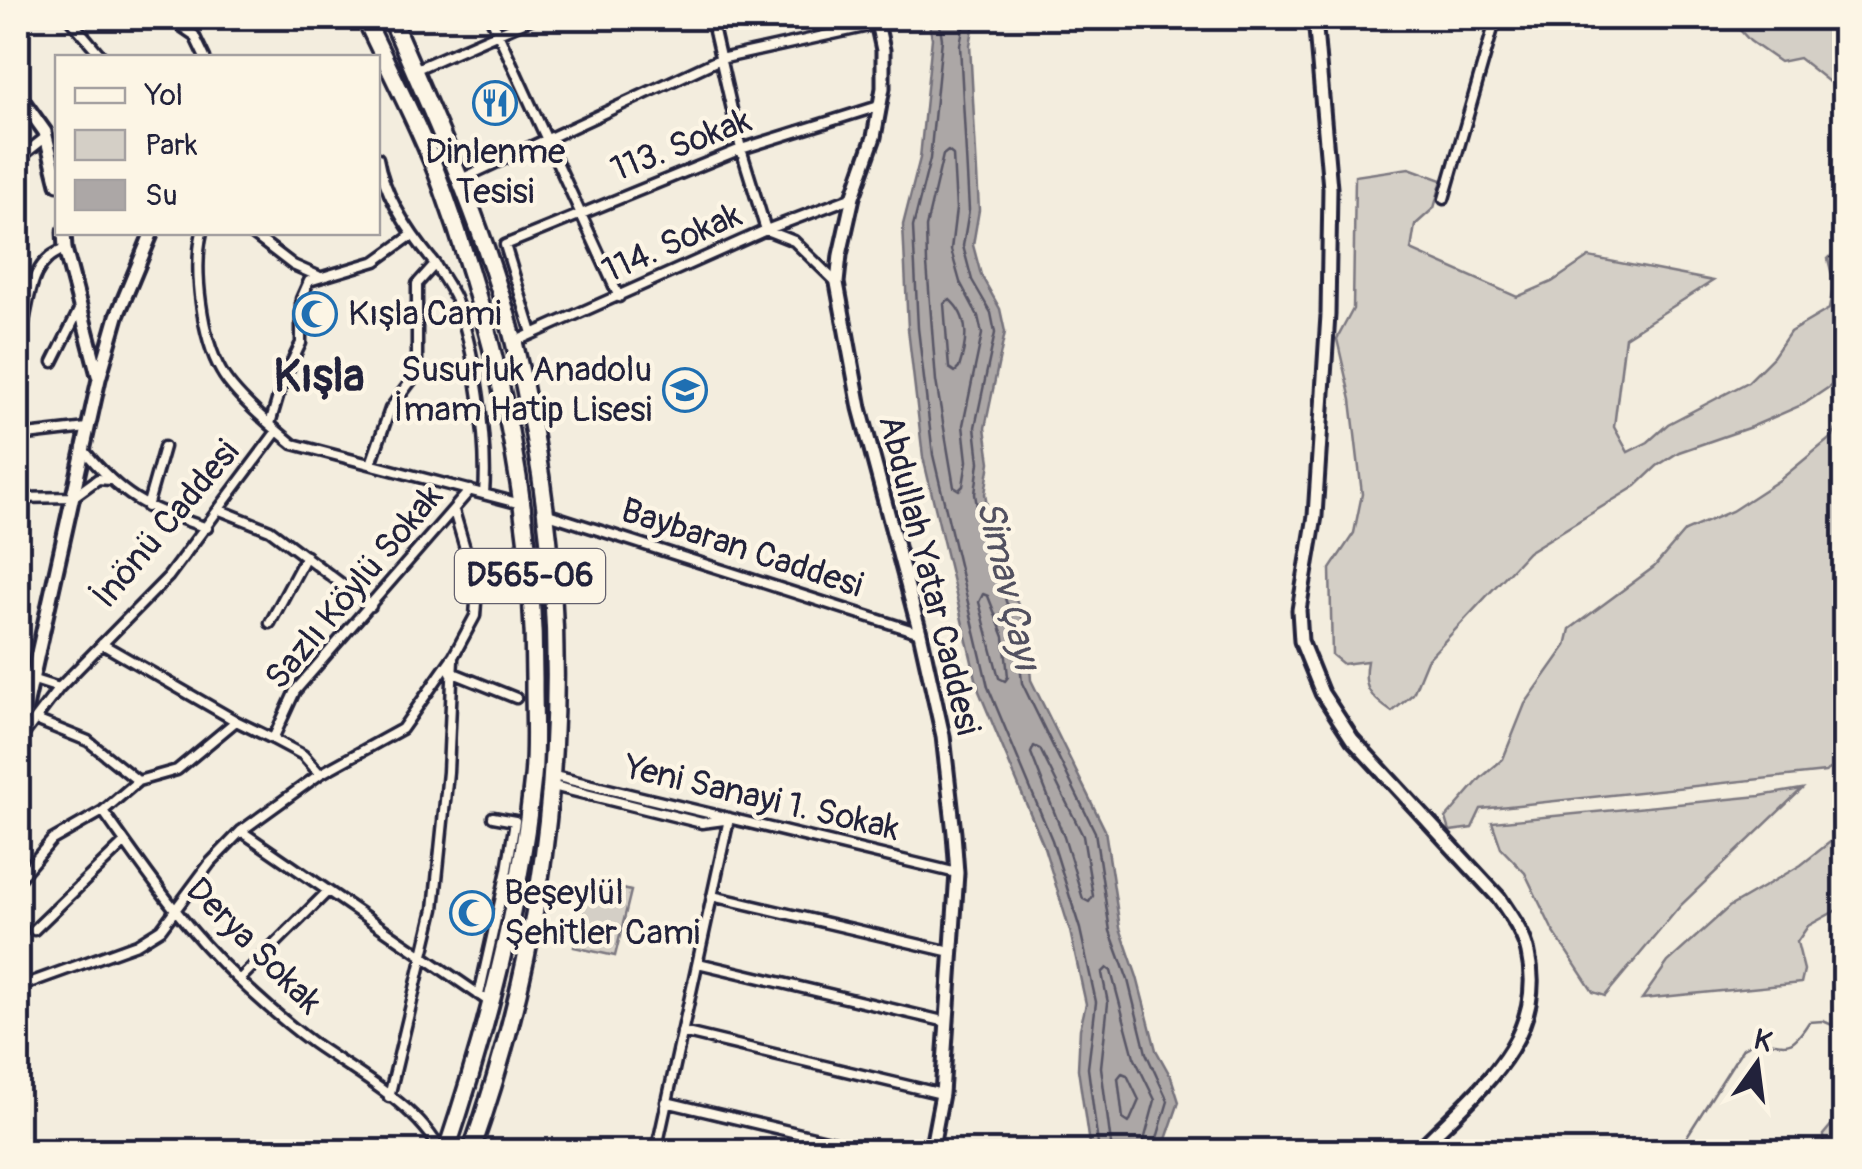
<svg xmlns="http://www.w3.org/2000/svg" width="1862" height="1169" font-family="Pangolin,sans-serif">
  <rect width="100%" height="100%" fill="#f3edde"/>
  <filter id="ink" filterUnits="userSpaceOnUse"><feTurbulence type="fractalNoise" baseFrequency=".01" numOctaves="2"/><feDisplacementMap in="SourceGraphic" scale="20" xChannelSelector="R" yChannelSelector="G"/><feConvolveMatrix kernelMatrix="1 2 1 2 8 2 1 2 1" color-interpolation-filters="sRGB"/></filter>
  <g filter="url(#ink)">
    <path fill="#d4cfc6" stroke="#7b7880" stroke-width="2.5" d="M1729 18H1844V84L1839 90 1799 58 1780 62 1750 41Z
      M1409 168 1442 180 1434 208 1415 225 1411 250 1517 297 1552 282 1589 257 1713 281 1625 337 1614 427 1628 452 1648 442 1668 424 1748 382 1773 357 1790 332 1829 309 1834 283 1828 259 1844 243V377L1804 404 1751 427 1679 452 1657 466 1636 486 1528 552 1427 660 1413 694 1392 712C1370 697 1362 688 1367 661L1343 664 1332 655 1330 569 1354 533 1362 494 1351 400 1337 339 1353 309 1355 176Z
      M1844 413V761L1825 772 1481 809 1472 828 1450 831 1446 818 1481 778 1503 759 1525 704 1566 646 1570 629 1654 567 1685 531 1732 511 1781 479 1833 436Z
      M1802 789 1681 905 1605 996 1593 992 1553 931 1525 873 1501 848 1492 822 1760 796Z
      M1844 831V906L1808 926 1797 942 1804 970 1801 983 1642 999 1668 962 1729 907 1801 865Z
      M590 881 631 891 615 956 574 947Z
      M1844 1110V1151H1824L1823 1135Z"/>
    <path fill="#aca7a6" stroke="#75727b" stroke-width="2.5" d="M928 18H975L970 45 979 210 973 245 981 275 1000 309 1005 332 985 428 990 462 985 494 990 523 1027 632 1031 680 1105 830 1120 928 1137 977 1156 1050 1171 1077 1179 1102 1162 1151H1090L1078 1069 1080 1029 1086 1004 1070 931 1043 844 979 691 923 457 908 329 903 225 920 158 932 38Z"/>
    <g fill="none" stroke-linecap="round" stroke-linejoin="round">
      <path stroke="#595766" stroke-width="2.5" d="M939 18 942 39 930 159 913 227 918 328 933 455 988 687 1052 840 1080 929 1096 1002 1088 1068 1099 1152
        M965 18 960 45 969 210 963 246 972 280 991 313 995 333 975 427 979 462 975 494 980 524 1017 634 1022 683 1095 832 1110 931 1128 980 1146 1053 1168 1101 1153 1152
        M948 151 953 155 956 209 951 250 960 282 978 316 982 334 963 425 967 461 963 486 959 490 954 487 936 381 927 264 926 227 943 155Z
        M949 299C971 318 967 343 959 368L955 372 949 368 944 304Z
        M983 594 988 596 1004 637 1008 677 1005 681 999 678 979 602Z
        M1034 746 1040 749 1083 836 1093 896 1089 902 1083 899 1064 837 1031 753Z
        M1122 1073 1127 1075 1139 1100 1129 1123 1123 1119 1118 1078Z
        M1112 1152 1101 1067 1108 1003 1102 973 1107 968 1111 971 1134 1057 1155 1100 1141 1152"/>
      <path stroke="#75727b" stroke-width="2.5" d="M1807 1150 1808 1152
        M1677 1152 1743 1048 1758 1040C1789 1045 1791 1050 1809 1022L1823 1021 1844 1030"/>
      <g stroke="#22223b" stroke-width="15">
        <path id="street" d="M69 18 103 58
          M169 18 194 35 205 58
          M491 18 619 297
          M711 18 741 149 766 230 794 241 837 283
          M414 70 533 18
          M18 159 46 137
          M459 180 720 59 878 24
          M1444 199 1496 18
          M202 232C193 270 202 338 221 371 234 395 271 426 293 444L521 504
          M250 232 293 265 318 276
          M435 264C441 275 450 287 455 298 475 347 488 442 484 494
          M532 333 505 245 741 149 879 106
          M514 342 766 230 853 197
          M18 345C31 310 24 263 65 249
          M53 362 80 308
          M270 424 282 383 301 343V299L309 281 376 261 412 235
          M18 436 87 428
          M82 448C126 501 144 506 207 528
          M371 464 390 409 417 373V284L435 264C411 235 384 196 378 158
          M18 498 73 497 98 479 110 480
          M147 507 164 447
          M220 510 270 530 371 606
          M548 514 920 633
          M270 623 306 556
          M102 644 236 721
          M18 667 31 679 59 688
          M451 672 516 698
          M36 720 88 741 138 781 177 770 236 721 273 739 295 691 470 490
          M21 738 59 688 168 577 277 431
          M273 739 303 755 320 774
          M554 776 957 873
          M553 786 702 823 724 820
          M103 811C145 870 184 928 237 978 261 1001 287 1024 313 1043 354 1072 419 1106 441 1152
          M241 831 491 1003
          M18 880 52 840 103 811 138 781
          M712 896 951 952
          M34 930 125 842
          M698 963 947 1022
          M239 980 327 892
          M18 987 137 944 161 929 210 863 241 831 320 774 402 729 454 655 475 616 477 589 454 511
          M479 995 507 870 515 821 493 817
          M682 1032 942 1094
          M389 1097 434 909 448 772 453 659
          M666 1102 877 1152
          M656 1152 729 819"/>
      </g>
      <g stroke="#22223b" stroke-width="19">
        <path id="secondary" d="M876 18 883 50V88L874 137 853 197 840 255 837 283 860 408 920 633 943 736 954 833 957 873 942 1094 931 1152
          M1315 18 1330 188 1328 315 1315 516 1299 610 1301 641 1322 693 1352 739 1499 898C1510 915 1524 933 1528 953 1548 1042 1472 1095 1417 1152
          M18 22 24 18
          M18 94 45 132 58 184
          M64 232 65 249 98 375
          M18 743 99 379 117 316 152 232"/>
      </g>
      <g stroke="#22223b" stroke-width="22">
        <path id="highway" d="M365 18C391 74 422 131 443 190 501 350 535 516 534 686 534 716 536 747 533 777 520 905 487 1030 446 1152
          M391 18C437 123 486 230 514 342 582 614 565 888 471 1152"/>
      </g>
      <use href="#street" stroke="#fcf5e5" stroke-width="8"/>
      <use href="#secondary" stroke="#fcf5e5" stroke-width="11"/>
      <use href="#highway" stroke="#fcf5e5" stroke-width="15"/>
    </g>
  </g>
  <defs>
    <g id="restaurant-ring" transform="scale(2.25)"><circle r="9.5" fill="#fcf5e5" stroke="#1f6fb2" stroke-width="1.5"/><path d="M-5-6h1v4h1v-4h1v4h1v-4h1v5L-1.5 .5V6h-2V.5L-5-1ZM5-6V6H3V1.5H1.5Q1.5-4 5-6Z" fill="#1f6fb2"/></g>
    <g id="mosque-ring" transform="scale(2.25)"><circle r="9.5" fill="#fcf5e5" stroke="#1f6fb2" stroke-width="1.5"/><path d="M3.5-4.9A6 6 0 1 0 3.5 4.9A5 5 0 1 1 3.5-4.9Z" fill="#1f6fb2"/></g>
    <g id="school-ring" transform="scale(2.25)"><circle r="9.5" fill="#fcf5e5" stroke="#1f6fb2" stroke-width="1.5"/><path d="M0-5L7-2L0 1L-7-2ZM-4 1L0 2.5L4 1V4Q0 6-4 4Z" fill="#1f6fb2"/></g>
  </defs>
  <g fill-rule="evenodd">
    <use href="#restaurant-ring" x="495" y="103"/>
    <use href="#mosque-ring" x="315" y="314"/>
    <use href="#school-ring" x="685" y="390"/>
    <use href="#mosque-ring" x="472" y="913"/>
  </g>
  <g text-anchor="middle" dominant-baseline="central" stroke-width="9" stroke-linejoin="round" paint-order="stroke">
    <rect fill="#fcf5e5" stroke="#63616e" stroke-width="2.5" x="455" y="549" width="150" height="54" rx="8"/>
    <g font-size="32" font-weight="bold" fill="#22223b">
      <text x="530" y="576">D565-06</text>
    </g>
    <g font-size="35" fill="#22223b" stroke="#fcf5e5">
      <text transform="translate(681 145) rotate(-21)">113. Sokak</text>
      <text transform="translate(672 243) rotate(-24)">114. Sokak</text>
      <text transform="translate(166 524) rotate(-50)">İnönü Caddesi</text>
      <text transform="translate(742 548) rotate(18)">Baybaran Caddesi</text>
      <text transform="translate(929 575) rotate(76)">Abdullah Yatar Caddesi</text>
      <text transform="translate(354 587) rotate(-50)">Sazlı Köylü Sokak</text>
      <text transform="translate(762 798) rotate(13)">Yeni Sanayi 1. Sokak</text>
      <text transform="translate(254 946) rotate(45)">Derya Sokak</text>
    </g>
    <g font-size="35" fill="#22223b" stroke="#fcf5e5" text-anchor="start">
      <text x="495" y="152" text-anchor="middle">Dinlenme<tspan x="495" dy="40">Tesisi</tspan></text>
      <text x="348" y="314">Kışla Cami</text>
      <text x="652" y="370" text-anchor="end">Susurluk Anadolu<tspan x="652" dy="40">İmam Hatip Lisesi</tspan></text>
      <text x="504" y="893">Beşeylül<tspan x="504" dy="40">Şehitler Cami</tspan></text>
    </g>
    <g font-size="38" font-style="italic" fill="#525160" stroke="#fcf5e5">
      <text transform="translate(1008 585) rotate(77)">Simav Çayı</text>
    </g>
    <g font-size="45" font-weight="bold" fill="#22223b" stroke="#fcf5e5">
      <text x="319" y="377">Kışla</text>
    </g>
  </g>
  <rect width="1862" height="1169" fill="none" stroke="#fcf5e5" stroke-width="60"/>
  <rect x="30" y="30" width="1802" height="1109" fill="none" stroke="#22223b" stroke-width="4" filter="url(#ink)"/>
  <rect x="55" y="55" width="325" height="180" fill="#fcf5e5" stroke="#a5a1a1" stroke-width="2.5"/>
  <rect x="75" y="88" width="50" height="15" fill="#fcf5e5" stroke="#a5a1a1" stroke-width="2.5"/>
  <text x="145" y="105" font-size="30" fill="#22223b">Yol</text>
  <rect x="75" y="130" width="50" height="30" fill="#d4cfc6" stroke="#a5a1a1" stroke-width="2.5"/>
  <text x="145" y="155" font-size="30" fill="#22223b">Park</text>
  <rect x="75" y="180" width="50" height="30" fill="#aca7a6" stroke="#a5a1a1" stroke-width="2.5"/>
  <text x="145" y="205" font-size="30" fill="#22223b">Su</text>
  <g transform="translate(1757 1064) rotate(14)" stroke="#fcf5e5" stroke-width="8" paint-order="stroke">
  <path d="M0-8L18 38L0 25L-18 38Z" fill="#22223b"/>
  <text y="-15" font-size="28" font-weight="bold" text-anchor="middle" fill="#22223b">K</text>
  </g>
</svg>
